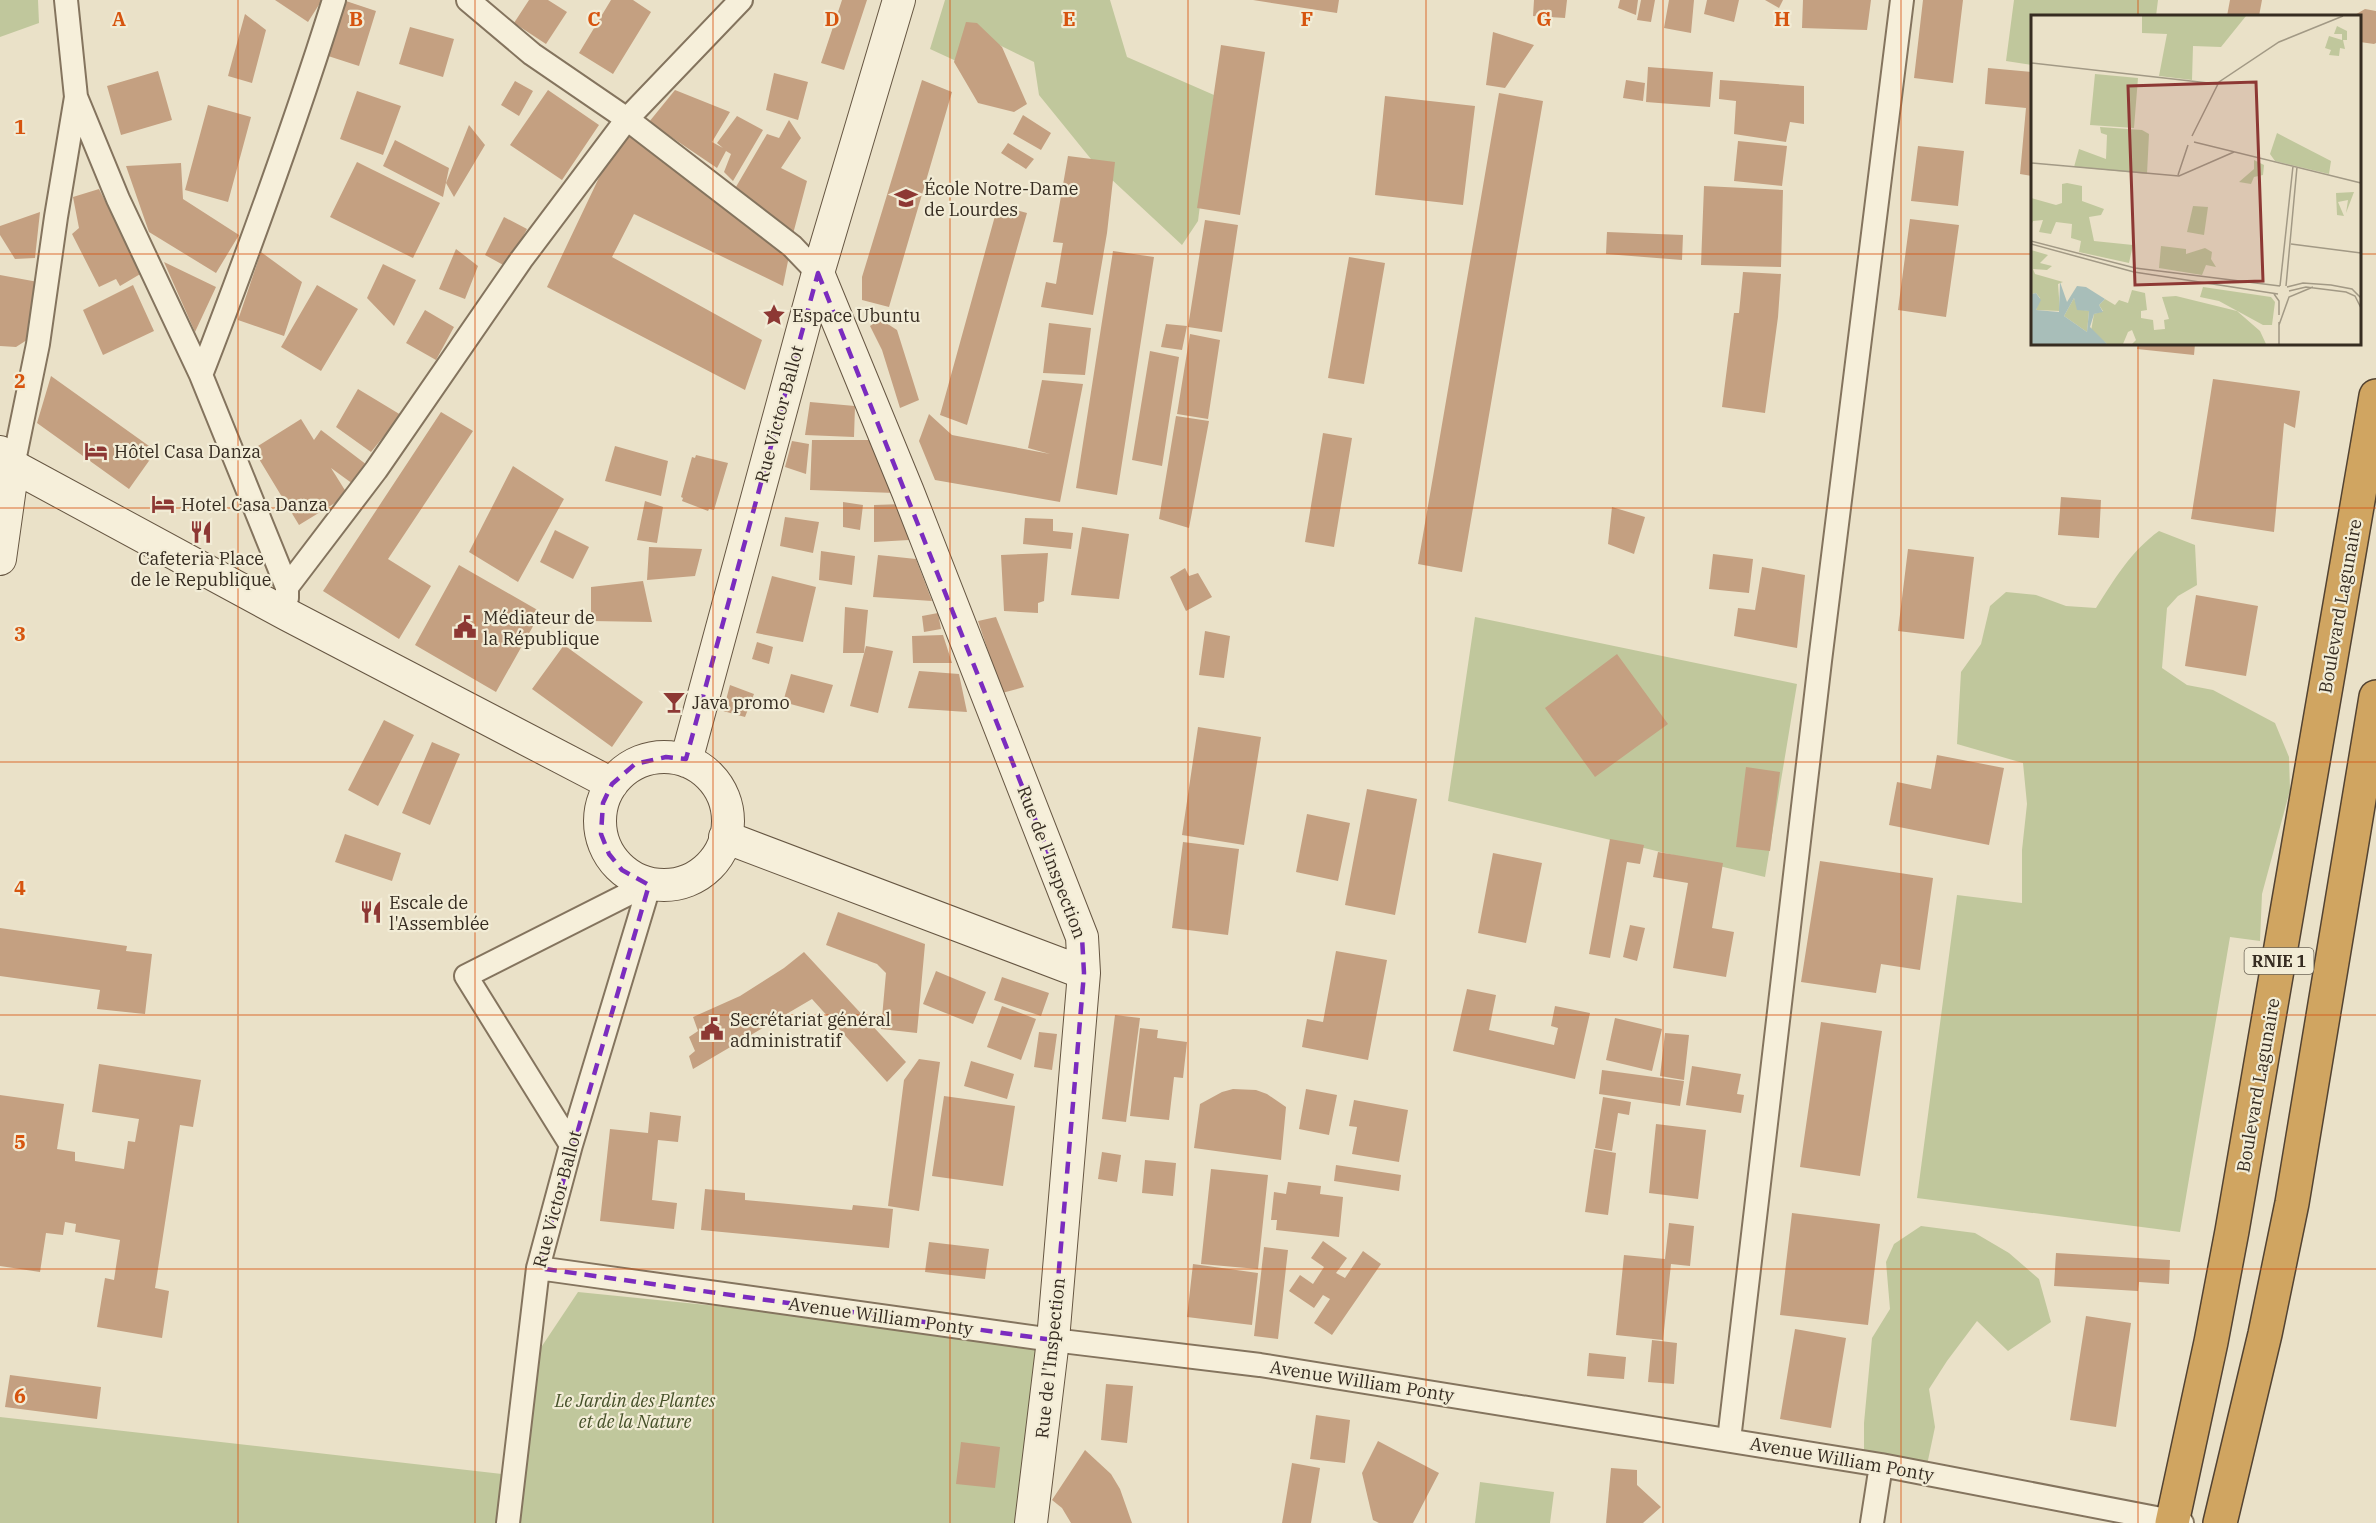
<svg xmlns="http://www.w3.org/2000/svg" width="2376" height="1523" font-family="'IBM Plex Serif',serif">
  <rect width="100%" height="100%" fill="#eae1c8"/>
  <path fill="#c0c79c" d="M0 0H38L39 23 0 37Z
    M945 0H1110L1127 57 1214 95 1198 221 1182 245 1095 164 1039 95 1034 62 979 35 967 66 930 49Z
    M2014 0H2158L2156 16H2032V65L2006 61Z
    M2159 531 2195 545 2197 585 2178 596 2167 608 2162 668 2187 685 2213 690 2275 723 2289 757 2290 790 2262 894 2260 941 2230 937 2180 1232 1917 1198 1957 895 2022 903V850L2027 804 2023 763 1957 744 1961 672 1981 644 1990 606 2006 592 2036 595 2066 606 2096 608C2114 580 2131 551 2159 531Z
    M1475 617 1797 684 1765 877 1448 801Z
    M1921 1226 1975 1233 2009 1253 2039 1279 2051 1322 2008 1351 1977 1321 1947 1361 1929 1389 1935 1427 1927 1465 1864 1462V1423L1872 1338 1890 1309 1886 1262 1894 1244Z
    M578 1292 1053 1340 1031 1523H508L526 1370Z
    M0 1417 502 1474 496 1523H0Z
    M1480 1482 1554 1492 1550 1523H1475Z"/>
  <path fill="#c4a081" d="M275 0H322L308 22Z
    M343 0 376 11 359 66 325 55Z
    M529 0H548L567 12 546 44 514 23Z
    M611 0H633L651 12 613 74 579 53Z
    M842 0H867L844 70 821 63Z
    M1253 0H1339L1337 13Z
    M1534 0H1567L1565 18 1533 16Z
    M1620 0H1638L1636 15 1618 8Z
    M1641 0H1655L1651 22 1637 20Z
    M1669 0H1694L1691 33 1664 28Z
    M1707 0H1739L1734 22 1704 14Z
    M1765 0H1783L1779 8Z
    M1803 0H1871L1867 30 1802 28Z
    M1923 0H1963L1953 83 1914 78Z
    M2230 0H2262L2259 16H2227Z
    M2365 9 2376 11V43L2374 44 2360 42V16H2353Z
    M245 14 266 30 252 83 228 76Z
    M966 22 977 23 1002 47 1027 104 1014 112 978 103 954 62Z
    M410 27 454 39 443 77 399 64Z
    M1493 32 1534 45 1505 88 1486 85Z
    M1221 45 1265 52 1240 215 1197 208Z
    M1648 67 1713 72 1710 107 1646 102Z
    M1988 68 2032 72V176L2020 174 2026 108 1985 104Z
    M158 71 172 120 121 135 107 86Z
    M774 73 808 82 798 120 766 110Z
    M922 80 952 92 889 307 862 300V277Z
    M1626 80 1645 83 1643 101 1623 98Z
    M1720 80 1804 86V124L1790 122 1786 142 1734 134 1736 101 1719 99Z
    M515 81 533 91 519 116 501 105Z
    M548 90 599 125 562 180 510 145Z
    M675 90 730 112 712 142 723 148 717 143 737 116 763 130 733 181 724 172 731 154 726 151 717 168 649 122Z
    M357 91 401 106 383 155 340 139Z
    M1499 93 1543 101 1462 572 1418 564Z
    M1385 96 1475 106 1463 205 1375 195Z
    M208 105 251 117 228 202 185 190Z
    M1023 115 1051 133 1041 150 1013 134Z
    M789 120 801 138 781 168 807 181 793 234 733 192 767 134 779 138Z
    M625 123 790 251 783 286 634 214 612 257 762 340 745 390 547 287Z
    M469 125 485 145 454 197 446 183Z
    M395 140 449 168 443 197 383 166Z
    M1738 141 1787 146 1782 186 1734 181Z
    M1008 143 1034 159 1026 169 1001 153Z
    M1918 146 1964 151 1958 206 1911 201Z
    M1068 156 1115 162 1107 233 1093 315 1041 307 1046 282 1056 284 1063 243 1053 242Z
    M357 162 440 203 413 258 330 217Z
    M181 163 183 199 239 235 216 273 149 232 126 166Z
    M1704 186 1783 190 1781 267 1701 265Z
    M99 189 142 273 120 286 116 279 99 287 72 234 79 228 73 197Z
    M998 205 1027 213 967 425 940 415Z
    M40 212 35 258 15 259 0 235V226Z
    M504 217 527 229 507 267 485 255Z
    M1910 219 1959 225 1946 317 1898 310Z
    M1205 220 1238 225 1222 332 1188 327Z
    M1607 232 1683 235 1682 260 1606 254Z
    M456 249 478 266 465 299 439 289Z
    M1113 251 1154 257 1117 495 1076 488Z
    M261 252 302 282 284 336 238 320Z
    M1349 257 1385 263 1364 384 1328 378Z
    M164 262 216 287 195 332Z
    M383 264 416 280 394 326 367 298Z
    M1743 272 1781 274 1778 317 1765 413 1722 407 1734 313H1739Z
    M0 275 38 282 30 338 16 347 0 346Z
    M133 285 154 331 103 355 83 310Z
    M317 285 358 309 321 371 281 347Z
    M425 310 454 327 436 360 406 343Z
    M880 319 897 330 919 400 900 408 882 350 870 326Z
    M1049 323 1091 328 1085 375 1043 373Z
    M1166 324 1187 326 1182 350 1161 347Z
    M1190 334 1220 340 1208 419 1177 414Z
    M2138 344H2195L2194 355 2137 349Z
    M1150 351 1179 357 1162 466 1132 460Z
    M51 376 156 451 129 489 37 423Z
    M2213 379 2300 391 2295 428 2284 423 2274 532 2191 519Z
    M1042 380 1083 384 1060 502 935 480 919 441 929 414 952 435 1050 454 1028 448Z
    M358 389 401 415 371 452 336 427Z
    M810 402 855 406 854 437 805 435Z
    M441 412 473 431 388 559 431 586 399 639 323 591Z
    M1176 416 1209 421 1189 528 1159 519Z
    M301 419 314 440 321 430 367 465 353 484 331 468 348 495 299 525 253 449Z
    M1323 433 1352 438 1334 547 1305 542Z
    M812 440H876L895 493 810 490Z
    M792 441 809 444 806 474 785 467Z
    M615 446 668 461 661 496 605 481Z
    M696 455 728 463 714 510 709 509 708 511 682 501 683 498 681 497 692 457 695 458Z
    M513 466 564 499 518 582 469 552Z
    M2061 497 2101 500 2099 538 2058 535Z
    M645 501 663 507 657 543 637 540Z
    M843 502 863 505 860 530 843 527Z
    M903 504 909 540 874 542V505Z
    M1612 507 1645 517 1634 554 1608 544Z
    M785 517 819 522 813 553 780 546Z
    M1025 518 1053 519V531L1073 533 1071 549 1023 544Z
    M1082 527 1129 534 1119 599 1071 595Z
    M555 530 589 547 573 579 540 562Z
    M649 547 702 549 695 576 647 580Z
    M1908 549 1974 557 1964 639 1898 631Z
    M821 551 855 556 852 585 819 580Z
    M1048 553 1044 601 1038 603V613L1004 611 1001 555Z
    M1713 554 1753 559 1749 593 1709 589Z
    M878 555 916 559 932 601 873 597Z
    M459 565 541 612 496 692 415 645Z
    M1762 567 1805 575 1797 648 1734 636 1738 608 1755 610Z
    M1185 568 1189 576 1198 573 1212 597 1186 611 1170 577Z
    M772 576 816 587 803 642 756 633Z
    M643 581 652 622 591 621V587Z
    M2196 595 2258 606 2246 676 2185 666Z
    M845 607 868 610 864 653H843Z
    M938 613 941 629 924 632 922 616Z
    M996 617 1024 687 1002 693 978 621Z
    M1205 631 1230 636 1224 678 1199 675Z
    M943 635 952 663H913L912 636Z
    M757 642 773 647 769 664 752 659Z
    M564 645 643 702 612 747 532 689Z
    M866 646 893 651 878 713 850 706Z
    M1617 654 1668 724 1595 777 1545 708Z
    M919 671 959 674 967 712 908 708Z
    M791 674 833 685 824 713 783 702Z
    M730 685 754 694 745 717 723 711Z
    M384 720 414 735 378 806 348 790Z
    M1198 727 1261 737 1244 845 1182 835Z
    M432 742 460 754 430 825 402 813Z
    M1937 755 2004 768 1989 845 1889 825 1897 782 1931 789Z
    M1746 767 1780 772 1770 851 1736 847Z
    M1367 789 1417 799 1395 915 1345 905Z
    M1307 814 1350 823 1338 881 1296 872Z
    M345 834 401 853 392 881 335 862Z
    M1610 839 1644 845 1640 864 1627 862 1610 958 1589 954Z
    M1183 842 1239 849 1228 935 1172 928Z
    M1658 852 1723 863 1712 928 1734 932 1726 977 1673 968 1688 883 1653 877Z
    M1493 853 1542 863 1526 943 1478 933Z
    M1820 861 1933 878 1920 970 1881 964 1876 993 1801 982Z
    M838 912 925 944 917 1033 881 1029 886 973 877 964 826 945Z
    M1630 925 1645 928 1637 961 1623 957Z
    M0 928 127 946 126 951 152 954 145 1014 97 1009 100 990 0 976Z
    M1336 951 1387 960 1368 1060 1302 1047 1307 1019 1323 1022Z
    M804 952 906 1062 887 1082 812 999 693 1069 689 1056 695 1051 689 1037 698 1031 693 1017 740 996 784 968Z
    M936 971 986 992 973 1024 923 1004Z
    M1002 977 1049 993 1041 1016 994 1000Z
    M1467 989 1496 995 1489 1030 1554 1045 1558 1028 1551 1026 1555 1006 1590 1013 1575 1079 1453 1051Z
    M1002 1006 1036 1019 1021 1060 987 1047Z
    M1115 1015 1140 1018 1126 1122 1102 1119Z
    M1615 1018 1662 1029 1652 1071 1606 1060Z
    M1821 1022 1882 1031 1860 1176 1800 1167Z
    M1140 1028 1158 1030 1157 1038 1187 1042 1183 1078 1174 1077 1169 1120 1130 1116Z
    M1039 1032 1057 1034 1052 1070 1034 1067Z
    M1665 1033 1689 1035 1684 1080 1660 1076Z
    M919 1059 940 1062 919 1211 888 1206 904 1080Z
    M971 1061 1014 1074 1007 1099 964 1086Z
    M99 1064 201 1080 193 1127 180 1125 155 1288 169 1291 162 1338 97 1327 105 1278 114 1280 120 1240 75 1232 76 1224 65 1222 63 1235 46 1233 40 1272 0 1266V1095L64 1104 57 1149 75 1152V1161L124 1169 128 1141 135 1142 139 1119 92 1112Z
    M1692 1066 1741 1074 1737 1094 1744 1095 1741 1113 1686 1105Z
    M1602 1070 1684 1081 1680 1106 1599 1094Z
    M1233 1089 1256 1090 1267 1094 1286 1107 1281 1160 1194 1148 1200 1104 1222 1092Z
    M1306 1089 1337 1095 1329 1135 1299 1129Z
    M944 1096 1015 1106 1003 1186 932 1176Z
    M1603 1097 1631 1102 1629 1115 1618 1113 1612 1151 1595 1148Z
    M1354 1100 1408 1110 1399 1162 1352 1154 1357 1127 1349 1126Z
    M650 1112 681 1116 678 1142 658 1140 652 1200 677 1203 674 1229 600 1221 610 1129 648 1133Z
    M1656 1124 1706 1130 1698 1199 1649 1193Z
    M1594 1149 1616 1153 1608 1215 1585 1212Z
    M1102 1152 1121 1155 1117 1182 1098 1179Z
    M1145 1160 1176 1163 1173 1196 1142 1193Z
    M1336 1165 1401 1175 1399 1191 1334 1181Z
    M1211 1169 1268 1175 1258 1269 1201 1264Z
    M1288 1182 1321 1186 1320 1194 1343 1197 1339 1237 1276 1230 1277 1220H1271L1274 1192 1286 1194Z
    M705 1189 745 1193V1200L852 1210 853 1205 893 1209 889 1248 701 1230Z
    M1792 1213 1880 1224 1868 1325 1780 1315Z
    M1669 1223 1694 1226 1690 1266 1671 1264 1663 1340 1616 1335 1624 1255 1665 1259Z
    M1323 1241 1347 1258 1336 1273 1345 1278 1363 1251 1381 1264 1332 1335 1314 1323 1330 1299 1323 1295 1314 1308 1289 1291 1300 1275 1313 1284 1324 1267 1311 1258Z
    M929 1242 989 1249 985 1279 925 1272Z
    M1264 1247 1288 1250 1278 1339 1254 1336Z
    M2056 1253 2170 1260 2169 1284 2139 1282 2138 1291 2054 1286Z
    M1193 1264 1258 1273 1252 1325 1187 1317Z
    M2086 1316 2131 1323 2116 1427 2070 1420Z
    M1795 1329 1846 1338 1831 1428 1780 1419Z
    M1652 1340 1677 1343 1674 1384 1648 1382Z
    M1589 1353 1626 1357 1624 1379 1587 1376Z
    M10 1375 101 1387 97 1419 5 1407Z
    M1106 1384 1133 1386 1127 1443 1101 1440Z
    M1316 1415 1350 1420 1345 1463 1310 1459Z
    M1378 1441 1439 1473 1413 1523H1379L1373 1520 1362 1473Z
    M961 1442 1000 1447 995 1488 956 1484Z
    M1085 1450 1111 1474 1120 1489 1132 1523H1071L1062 1508 1052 1500Z
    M1292 1463 1320 1468 1311 1523H1282Z
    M1611 1468 1637 1470V1485L1661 1507 1643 1523H1606Z"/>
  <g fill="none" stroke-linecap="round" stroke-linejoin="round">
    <g stroke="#84745e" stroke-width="26">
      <path id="street" d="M468 0 532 54 627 119 792 246 818 273
        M76 97 118 199 201 375 287 587V598
        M201 375C249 251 294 127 334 0
        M13 466 38 344 56 217 76 97 66 0
        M287 587 376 470 521 260 627 119 741 0
        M571 1145 466 976 650 883
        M538 1268 1053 1340 1260 1365 1881 1465 2182 1523
        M1729 1440 1820 661 1902 0
        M508 1523 538 1268 571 1145 650 883
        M1872 1523 1881 1465"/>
    </g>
    <g stroke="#665642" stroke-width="34">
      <path id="secondary" d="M818 273 908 492 1082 937 1084 973 1053 1340 1031 1523
        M0 452 13 466 288 615 612 784
        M0 559 13 466
        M600 821a64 64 0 1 1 128 0a64 64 0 1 1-128 0Z
        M686 761 818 273 899 0
        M725 837 1084 973"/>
    </g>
    <g stroke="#534332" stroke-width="36">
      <path id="highway" d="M2172 1523 2211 1342 2232 1231 2376 396
        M2220 1523 2265 1334 2292 1203 2376 697"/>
    </g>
    <use href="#street" stroke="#f6efda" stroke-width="22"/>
    <use href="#secondary" stroke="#f6efda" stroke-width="32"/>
    <use href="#highway" stroke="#d0a561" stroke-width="33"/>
  </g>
  <path fill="none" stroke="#7b2cbf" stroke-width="4.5" stroke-dasharray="12 8" stroke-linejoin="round" d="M818 273 1082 937 1084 973 1053 1340 538 1268 649 885 622 870 609 854 601 834 603 803 612 784 635 764 666 757 686 759Z"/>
  <path fill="none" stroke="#d6540e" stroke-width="1.5" stroke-opacity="0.55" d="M238 0V1523M475 0V1523M713 0V1523M950 0V1523M1188 0V1523M1426 0V1523M1663 0V1523M1901 0V1523M2138 0V16M0 254H2032M2360 254H2376M2138 344V1523M0 508H2376M0 762H2376M0 1015H2376M0 1269H2376"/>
  <defs>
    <g id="school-bare" transform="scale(1.8)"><path d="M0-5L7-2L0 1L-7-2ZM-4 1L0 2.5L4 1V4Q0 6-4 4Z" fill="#8d3834" stroke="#f2ecd6" stroke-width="2.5" paint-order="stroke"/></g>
    <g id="sight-bare" transform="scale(1.8)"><path d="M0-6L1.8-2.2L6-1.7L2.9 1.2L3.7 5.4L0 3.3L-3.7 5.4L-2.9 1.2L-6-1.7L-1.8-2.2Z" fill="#8d3834" stroke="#f2ecd6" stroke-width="2.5" paint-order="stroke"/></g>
    <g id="hotel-bare" transform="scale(1.8)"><path d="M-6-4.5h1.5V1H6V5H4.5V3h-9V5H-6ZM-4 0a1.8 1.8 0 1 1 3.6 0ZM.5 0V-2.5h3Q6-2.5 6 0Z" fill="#8d3834" stroke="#f2ecd6" stroke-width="2.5" paint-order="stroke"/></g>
    <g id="restaurant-bare" transform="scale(1.8)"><path d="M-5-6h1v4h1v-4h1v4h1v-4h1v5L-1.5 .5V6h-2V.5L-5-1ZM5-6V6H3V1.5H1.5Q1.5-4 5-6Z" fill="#8d3834" stroke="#f2ecd6" stroke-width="2.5" paint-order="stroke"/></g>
    <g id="civic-bare" transform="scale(1.8)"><path d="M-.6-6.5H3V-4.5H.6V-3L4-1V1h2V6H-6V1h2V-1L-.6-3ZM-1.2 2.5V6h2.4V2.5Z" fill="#8d3834" stroke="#f2ecd6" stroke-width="2.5" paint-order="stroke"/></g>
    <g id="bar-bare" transform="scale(1.8)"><path d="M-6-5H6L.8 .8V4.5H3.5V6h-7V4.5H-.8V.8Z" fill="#8d3834" stroke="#f2ecd6" stroke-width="2.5" paint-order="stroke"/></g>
  </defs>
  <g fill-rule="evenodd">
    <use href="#school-bare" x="906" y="198"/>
    <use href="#sight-bare" x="774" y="315"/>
    <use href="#hotel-bare" x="96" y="451"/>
    <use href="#hotel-bare" x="163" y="504"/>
    <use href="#restaurant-bare" x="201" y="532"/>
    <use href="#civic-bare" x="465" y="627"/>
    <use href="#bar-bare" x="674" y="702"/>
    <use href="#restaurant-bare" x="371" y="912"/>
    <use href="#civic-bare" x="712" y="1029"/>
  </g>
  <g text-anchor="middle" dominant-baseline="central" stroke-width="4.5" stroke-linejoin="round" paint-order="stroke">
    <rect fill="#f2ecd6" stroke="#6e6657" stroke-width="1.5" x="2244.5" y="948" width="69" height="26" rx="4.5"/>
    <g font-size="16" font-weight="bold" fill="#362c21">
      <text x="2279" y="961">RNIE 1</text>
    </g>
    <g font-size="18" fill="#362c21" stroke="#f2ecd6" text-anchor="start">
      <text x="924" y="188">École Notre-Dame<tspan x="924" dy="21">de Lourdes</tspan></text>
      <text x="792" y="315">Espace Ubuntu</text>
      <text x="114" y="451">Hôtel Casa Danza</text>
      <text x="181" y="504">Hotel Casa Danza</text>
      <text x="201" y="558" text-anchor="middle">Cafeteria Place<tspan x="201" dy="21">de le Republique</tspan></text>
      <text x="483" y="617">Médiateur de<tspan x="483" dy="21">la République</tspan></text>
      <text x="692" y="702">Java promo</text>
      <text x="389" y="902">Escale de<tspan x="389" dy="21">l'Assemblée</tspan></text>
      <text x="730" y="1019">Secrétariat général<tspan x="730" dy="21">administratif</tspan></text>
    </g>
    <g font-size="18" fill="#362c21" stroke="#f2ecd6">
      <text transform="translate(779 414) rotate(-75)">Rue Victor Ballot</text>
      <text transform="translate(2340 606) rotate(-80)">Boulevard Lagunaire</text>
      <text transform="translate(1052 862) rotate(69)">Rue de l'Inspection</text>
      <text transform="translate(2258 1085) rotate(-80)">Boulevard Lagunaire</text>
      <text transform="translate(557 1199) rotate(-75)">Rue Victor Ballot</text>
      <text transform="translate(881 1316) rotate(8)">Avenue William Ponty</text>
      <text transform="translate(1050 1358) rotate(-84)">Rue de l'Inspection</text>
      <text transform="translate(1362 1381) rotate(9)">Avenue William Ponty</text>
      <text transform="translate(1842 1459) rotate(10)">Avenue William Ponty</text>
    </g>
    <g font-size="18" font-style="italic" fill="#455029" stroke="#f2ecd6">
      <text x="635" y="1400">Le Jardin des Plantes<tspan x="635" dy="21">et de la Nature</tspan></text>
    </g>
  </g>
  <g transform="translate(2031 15)">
    <rect width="330" height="330" fill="#eae1c8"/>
    <path d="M111 1H215L190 32 162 31 161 65 128 61 136 19 111 18ZM306 11 316 16V25H312L314 34 309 33 308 41 298 40 300 35 294 33 298 21 311 25V19H303ZM64 59 107 63 103 113 59 110ZM69 112 111 115 118 119 116 159 43 152 48 134 75 144 76 120 70 118ZM246 118 300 146 298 159 244 146 239 139ZM223 145 233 150 232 160 223 162 220 169 208 167 223 154ZM36 168 51 171V186L73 194 70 200 58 202 63 226 102 230 98 248 48 237 50 226 40 223 41 209 25 207 20 219 8 217 12 205 2 206 0 210V183L25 190 31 188V169ZM323 177 315 198 317 185 307 187 313 201 306 200 305 178ZM162 191 177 192 173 220 156 217ZM130 231 155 234V239L174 233 181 237 180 244 185 252 175 250 171 260 128 253ZM0 235 17 240 9 248 21 251 16 255 2 254 4 259 32 267 27 269 29 296 5 295 9 283 5 278 1 279 0 286ZM172 272 240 282 244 287 241 310H232L188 286 169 282ZM101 275 114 278 116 295 110 296V303L122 305 123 315 134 314 133 305 138 304 131 282 145 281 206 296 229 316 235 329H101L105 325 101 315 97 317 92 329H76L60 316 63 299 72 296 68 290 74 284 84 290 88 285 97 288ZM43 283 47 294 58 296 56 317 33 301Z" fill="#c0c79c"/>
    <path d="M29 267 36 287 46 271 55 272 74 284 68 290 72 297 63 299 59 312 76 329H0L1 279 5 278 10 285 5 295 28 297ZM43 283 46 295 58 296 56 317 33 301Z" fill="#a8beb9" fill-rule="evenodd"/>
    <path fill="none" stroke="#a29985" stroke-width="1.5" d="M0 48 186 69M161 121 188 67 248 27 312 1M163 127 330 168M0 148 148 161 203 137M147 160 157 130M0 226 104 253 249 271M0 229 103 257 247 279M260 229 330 238M249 271 262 151M255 271 266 152M256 272 272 268 300 270 321 274 330 283M258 276 275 272 315 277 324 281 330 293M243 279 248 286V300M248 307V329M248 310 258 282 282 272"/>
    <path fill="#8d3834" fill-opacity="0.15" stroke="#8d3834" stroke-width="3" d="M225 67 232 266 104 270 97 71Z"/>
    <rect width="330" height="330" fill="none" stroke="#362c21" stroke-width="3"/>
  </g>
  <g font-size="20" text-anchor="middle" font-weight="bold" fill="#d6540e" stroke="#f2ecd6" stroke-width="4.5" stroke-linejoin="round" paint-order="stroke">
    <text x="119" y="26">A</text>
    <text x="356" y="26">B</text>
    <text x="594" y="26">C</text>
    <text x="832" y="26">D</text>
    <text x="1069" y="26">E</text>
    <text x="1307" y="26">F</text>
    <text x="1544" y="26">G</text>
    <text x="1782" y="26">H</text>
    <text x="20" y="134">1</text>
    <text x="20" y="388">2</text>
    <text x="20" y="641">3</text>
    <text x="20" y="895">4</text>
    <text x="20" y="1149">5</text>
    <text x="20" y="1403">6</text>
  </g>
</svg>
